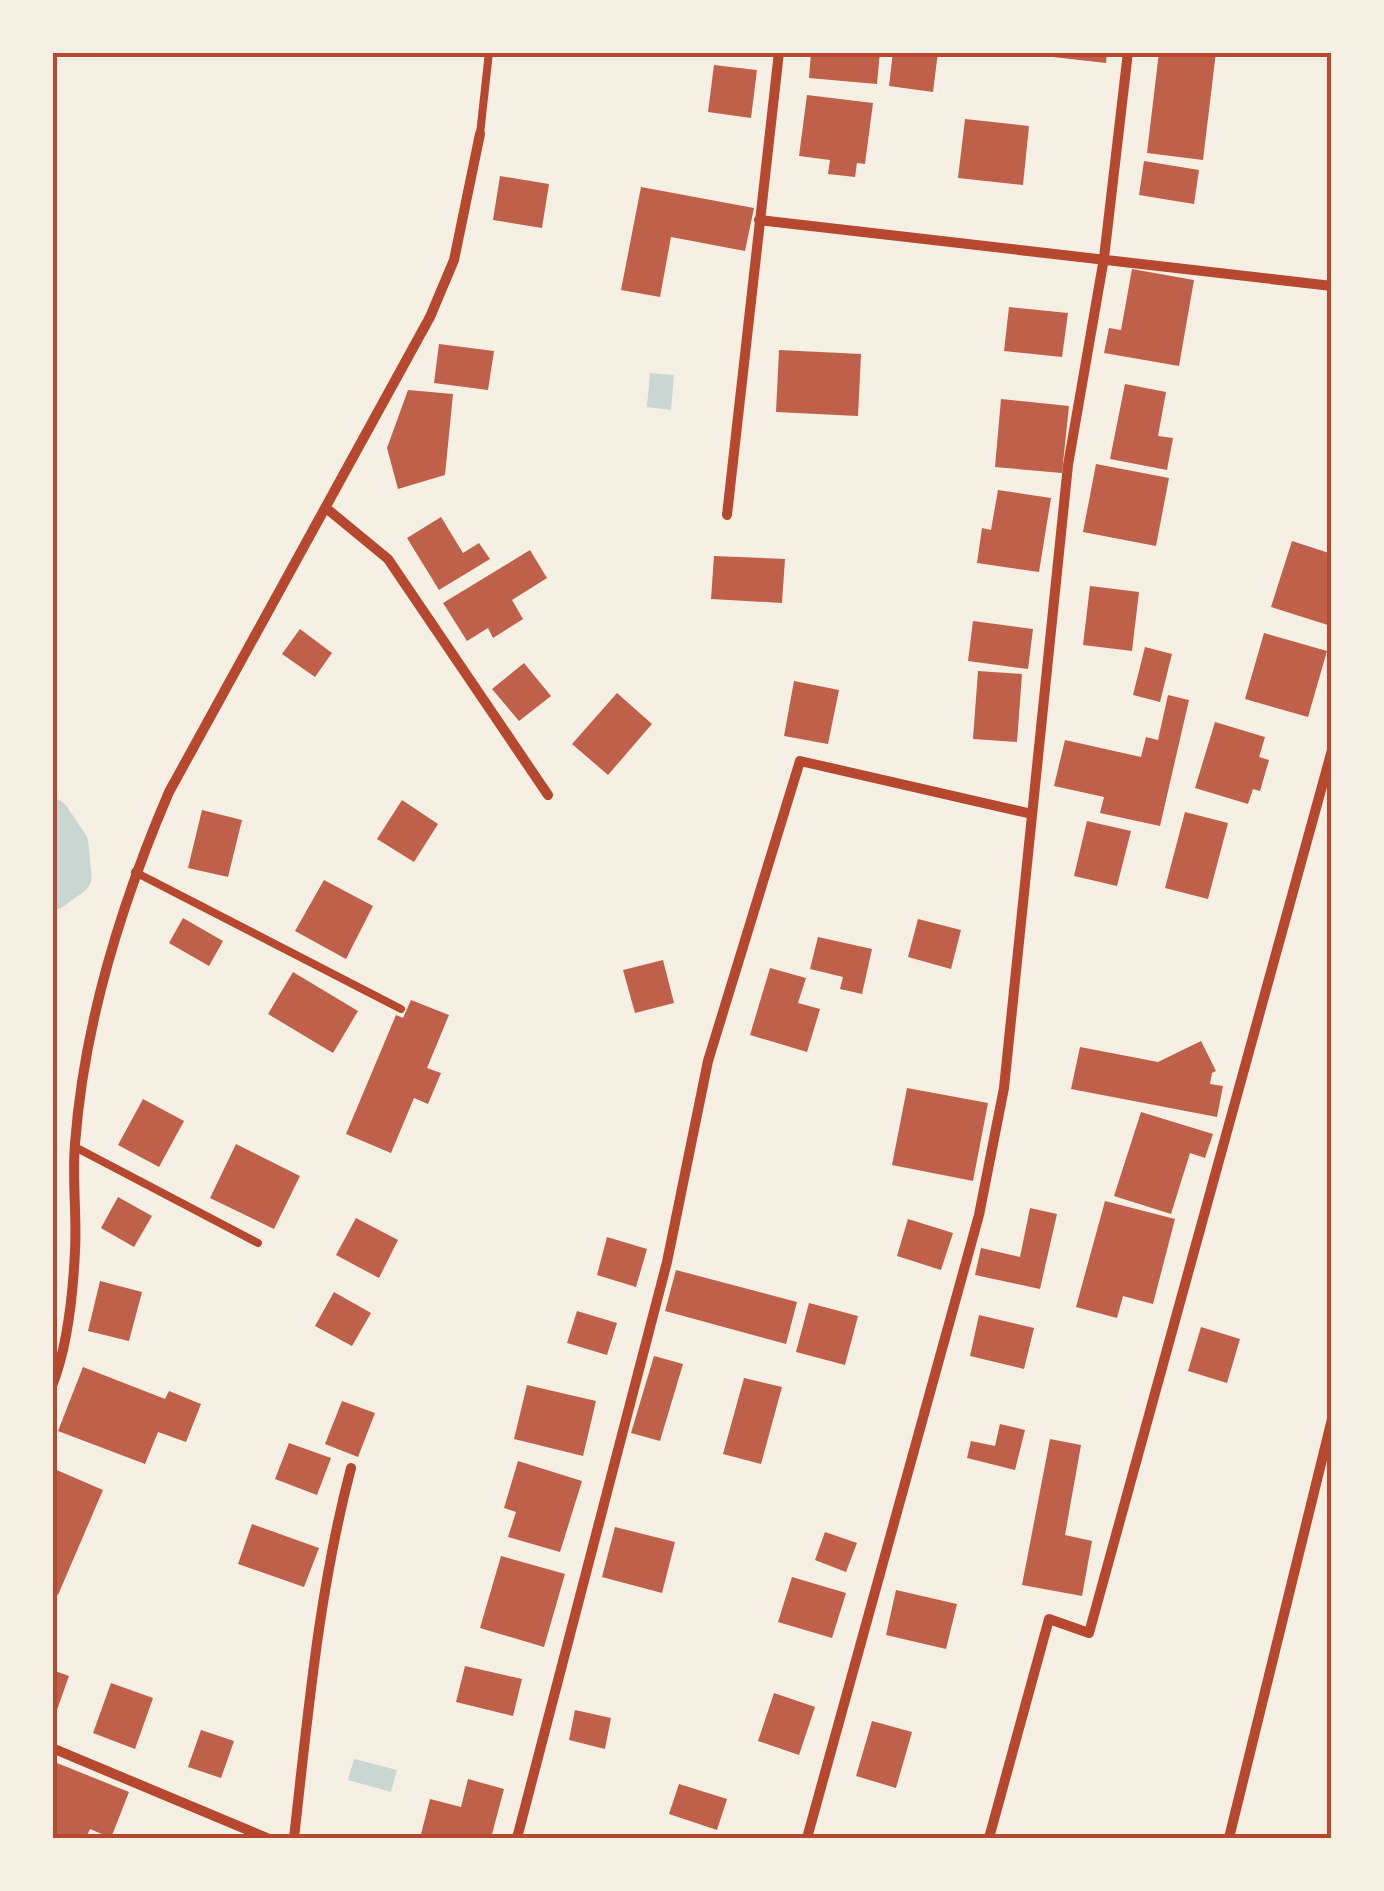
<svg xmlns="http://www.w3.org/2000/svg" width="1384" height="1891" font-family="Mulish,sans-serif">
  <rect width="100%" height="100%" fill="#f6efe4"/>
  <path fill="#c9d6d2" d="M650 373 674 375 671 410 647 407Z
    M354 1759 397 1770 391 1792 348 1780Z"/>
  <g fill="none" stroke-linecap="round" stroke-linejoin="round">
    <path stroke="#c9d6d2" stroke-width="35" d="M52 816 71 844 74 877 52 893"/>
  </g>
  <path fill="#bf614a" d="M811 52H880L877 84 809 78Z
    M893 52H938L933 92 889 86Z
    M1054 52H1107L1106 63 1053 57Z
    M1159 52H1216L1203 160 1147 153Z
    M714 65 757 70 751 118 708 112Z
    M807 95 873 103 865 164 857 163 855 177 828 174 830 160 799 156Z
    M965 119 1029 126 1023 185 958 178Z
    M1144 161 1199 170 1194 204 1139 195Z
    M500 176 549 184 542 228 493 220Z
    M641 187 754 208 745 251 671 237 660 297 621 290Z
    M1132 269 1194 280 1179 366 1104 353 1109 328 1121 330Z
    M1009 307 1068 313 1062 357 1004 351Z
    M439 344 494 351 488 390 434 383Z
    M779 350 861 354 858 416 776 412Z
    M1125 384 1166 392 1158 436 1173 438 1167 470 1110 459Z
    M408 390 453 394 445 475 398 489 387 448Z
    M1001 399 1069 406 1062 473 995 467Z
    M1096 464 1169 478 1156 546 1083 532Z
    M998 490 1051 498 1039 572 977 563 982 528 991 530Z
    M441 517 463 553 479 543 490 559 439 590 407 538Z
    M1292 541 1332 554 1331 626 1271 607Z
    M530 550 547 578 512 600 523 619 493 638 488 628 467 641 443 603Z
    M714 556 785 559 782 603 711 599Z
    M1090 586 1139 592 1132 651 1083 645Z
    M973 621 1033 629 1028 669 968 661Z
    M300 629 332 653 315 677 282 654Z
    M1264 633 1327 651 1308 717 1245 699Z
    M1145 647 1172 654 1160 702 1133 695Z
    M524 663 551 696 519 721 492 689Z
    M978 671 1022 674 1017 742 973 739Z
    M794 681 839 690 828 744 784 736Z
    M617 693 652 724 608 775 572 744Z
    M1168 695 1189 700 1160 826 1100 813 1104 797 1054 786 1065 740 1141 757 1146 737 1158 740Z
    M1215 722 1265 737 1259 757 1269 760 1260 791 1253 789 1248 804 1195 788Z
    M402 800 438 824 414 862 377 839Z
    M202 810 242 820 228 877 188 868Z
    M1185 812 1228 823 1208 899 1165 888Z
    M1087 821 1131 831 1117 886 1074 876Z
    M324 880 373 906 346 959 295 931Z
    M183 918 223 941 209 966 169 943Z
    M918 919 961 930 951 969 908 957Z
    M818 937 872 949 862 994 840 989 843 977 810 969Z
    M663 960 674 1003 635 1013 623 970Z
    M770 968 806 978 798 1003 820 1009 807 1052 750 1035Z
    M293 972 358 1011 333 1053 268 1014Z
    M411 1000 449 1015 427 1068 441 1073 428 1104 414 1098 391 1153 346 1134 396 1015 403 1018Z
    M1201 1041 1216 1071 1212 1073 1210 1084 1223 1086 1217 1117 1071 1089 1080 1047 1158 1062Z
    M907 1088 988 1103 973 1181 892 1165Z
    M143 1099 184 1121 159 1167 118 1145Z
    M1141 1112 1213 1134 1205 1158 1190 1153 1171 1214 1114 1196Z
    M236 1144 300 1176 274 1229 210 1198Z
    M118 1197 152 1216 134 1247 101 1228Z
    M1105 1201 1175 1219 1153 1304 1123 1296 1117 1318 1076 1307Z
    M1030 1208 1057 1214 1040 1289 975 1275 981 1248 1020 1257Z
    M356 1218 398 1240 379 1278 336 1255Z
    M908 1219 953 1233 941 1270 897 1256Z
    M607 1237 647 1249 636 1287 597 1275Z
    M676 1270 797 1302 786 1344 665 1311Z
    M100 1281 142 1292 129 1341 88 1331Z
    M334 1292 371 1313 352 1346 315 1326Z
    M809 1303 858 1316 845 1365 796 1352Z
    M577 1311 617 1323 607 1355 567 1343Z
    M979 1315 1034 1328 1024 1369 970 1356Z
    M1201 1327 1240 1339 1227 1383 1188 1371Z
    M654 1356 683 1364 660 1441 631 1433Z
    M83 1367 165 1399 169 1391 201 1404 186 1442 158 1432 145 1464 58 1431Z
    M744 1378 782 1387 761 1464 723 1454Z
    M527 1385 596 1401 583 1456 514 1439Z
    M342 1401 375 1413 358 1457 325 1444Z
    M1000 1424 1025 1430 1015 1470 967 1458 971 1441 995 1446Z
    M1050 1439 1081 1445 1065 1535 1092 1541 1082 1596 1022 1585Z
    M289 1443 331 1458 317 1495 275 1479Z
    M518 1461 582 1481 560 1552 508 1537 516 1512 504 1508Z
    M52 1468 103 1490 58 1595 52 1593Z
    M252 1524 319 1548 304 1587 238 1564Z
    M615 1527 675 1542 662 1593 602 1577Z
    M825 1532 857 1543 846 1572 815 1560Z
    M501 1556 565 1574 544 1647 480 1628Z
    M792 1577 846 1593 832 1638 778 1622Z
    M896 1590 957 1604 946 1649 886 1635Z
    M465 1666 522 1679 513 1716 456 1702Z
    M52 1670 69 1676 53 1721H52Z
    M111 1683 153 1698 135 1749 93 1733Z
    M774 1693 815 1707 799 1755 758 1741Z
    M575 1710 611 1718 605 1749 569 1740Z
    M872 1721 912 1732 896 1788 856 1776Z
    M201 1730 234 1741 221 1778 188 1767Z
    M52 1761 129 1792 111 1838 90 1829 86 1838H52Z
    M468 1779 504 1789 491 1838H420L430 1799 461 1807Z
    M679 1784 727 1799 717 1830 669 1814Z"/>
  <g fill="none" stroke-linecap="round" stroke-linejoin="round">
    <path stroke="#b5482f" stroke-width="8" d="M480 134 489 52
      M135 872 401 1009
      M75 1147 258 1243"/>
    <path stroke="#b5482f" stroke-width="10" d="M759 220 1332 286
      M326 508 388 559 548 795
      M727 515 779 52
      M52 1386C68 1346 73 1294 75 1251 77 1216 72 1180 75 1144 84 1022 121 904 169 792L430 317 454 260 480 134
      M52 1748 267 1838
      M294 1838C308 1714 319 1589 351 1468
      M517 1838 667 1262 708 1061 800 761 1032 814
      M807 1838 979 1215 1004 1088 1068 465 1104 258 1128 52
      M989 1838 1049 1619 1089 1633 1332 750
      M1229 1838 1332 1419"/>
  </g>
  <rect width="1384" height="1891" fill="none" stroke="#f6efe4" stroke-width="110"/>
  <rect x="55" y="55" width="1274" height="1781" fill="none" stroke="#b5482f" stroke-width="4"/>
</svg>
